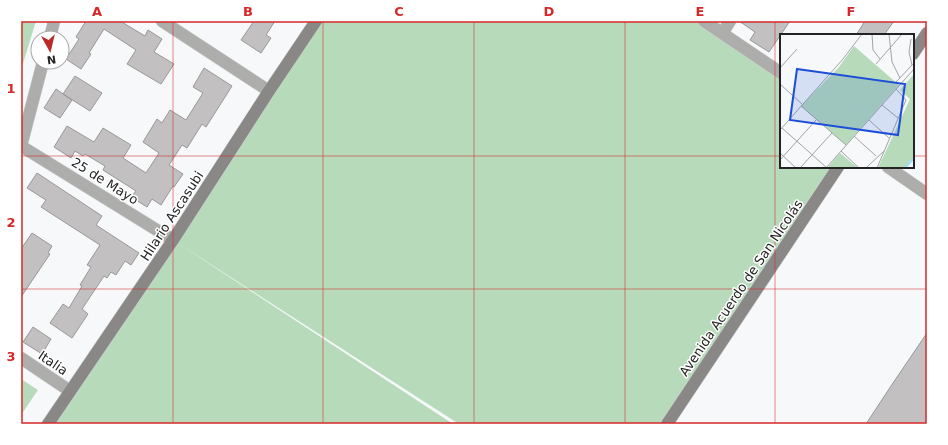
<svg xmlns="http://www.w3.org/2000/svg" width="948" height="445" font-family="'DejaVu Sans',sans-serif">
  <rect width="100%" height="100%" fill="#f6f8fa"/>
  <path fill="#b7dbba" d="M21 21H36L21 70Z
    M316 21H704L781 73V167H838L667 424H459L176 242 453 424H50Z
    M21 379 38 390 21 415Z"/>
  <path fill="#c2c0c1" stroke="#999797" d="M86 21H120L145 36 148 30 162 39 154 52 174 64 161 84 127 64 136 50 104 29 89 53 91 54 81 69 66 59 79 39 76 37Z
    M254 21H275L266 35 271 38 261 53 241 40Z
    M739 21H790L769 52 750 40 755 32Z
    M865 21H894L884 35H856Z
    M204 68 232 86 206 127 202 124 187 148 182 145 169 165 183 174 174 187 173 186 161 205 152 199 147 207 131 197 136 191 103 170 105 166 85 154 83 156 75 151 71 158 54 147 67 126 94 142 103 128 131 145 123 158 146 173 159 153 143 142 157 119 162 123 170 110 186 120 203 93 193 87Z
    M75 76 102 93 90 111 63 94Z
    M56 89 72 100 60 118 44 108Z
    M37 173 102 216 96 225 139 253 131 265 125 261 116 275 111 272 107 278 104 276 82 309 88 314 72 338 50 323 63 304 69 308 82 286 80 285 91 267 87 265 100 245 41 207 46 200 27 188Z
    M32 233 52 246 48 253 50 254 21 297V249Z
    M33 327 51 339 42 354 23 342Z
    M927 333V424H866L893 383Z"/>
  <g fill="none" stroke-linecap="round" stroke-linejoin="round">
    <g stroke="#d0d2d3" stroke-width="13">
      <path id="street" d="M162 21 269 91
        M704 21 781 73
        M723 32 730 21
        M50 38 54 21
        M21 146 173 240
        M21 146 43 62
        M888 167 927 194
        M21 358 70 391"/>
    </g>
    <g stroke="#d0d2d3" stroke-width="13">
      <path id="secondary" d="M913 54 927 33
        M48 424 173 240 269 91 316 21
        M667 424 838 167"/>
    </g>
    <use href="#street" stroke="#adadac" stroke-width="12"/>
    <use href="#secondary" stroke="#898887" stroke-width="12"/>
  </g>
  <path fill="none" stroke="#d62828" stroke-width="1" stroke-opacity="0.55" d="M173 21V424M323 21V424M474 21V424M625 21V424M775 21V424M21 156H781M913 156H927M21 289H927"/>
  <g text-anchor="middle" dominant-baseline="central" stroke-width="3" stroke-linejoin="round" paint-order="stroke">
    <g font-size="13" fill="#232324" stroke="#fff">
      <text transform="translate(105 181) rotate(32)">25 de Mayo</text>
      <text transform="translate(172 216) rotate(-57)">Hilario Ascasubi</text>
      <text transform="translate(741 288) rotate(-56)">Avenida Acuerdo de San Nicolás</text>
      <text transform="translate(53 363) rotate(34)">Italia</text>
    </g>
  </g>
  <g transform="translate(780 34)">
    <rect width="134" height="134" fill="#f6f8fa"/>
    <path d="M74 12 119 51 66 111 21 72 59 33ZM134 40V123L124 134H98L130 65 120 56ZM60 119 78 134 48 133Z" fill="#b7dbba"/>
    <path fill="none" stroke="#9bdcff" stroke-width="2" d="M125 134 134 124"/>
    <path fill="none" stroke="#a2a3a4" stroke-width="1" d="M92 0 93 16 100 25M109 0 112 28 120 44M131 5 129 18 132 31M96 30 122 0M0 34 17 15M116 48 134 29M0 50 23 71M102 71 118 84M21 72 66 111M89 86 109 104M2 94 47 134M0 96 63 25 82 0M74 102 96 122M61 117 79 134M0 119 16 134M0 126 36 86M20 134 52 99M46 134 134 35M86 134 105 116M97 134 126 66 116 55"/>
    <path fill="#1d4ed8" fill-opacity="0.15" stroke="#1d4ed8" stroke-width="2" d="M17 35 125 50 118 101 10 86Z"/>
    <rect width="134" height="134" fill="none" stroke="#232324" stroke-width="2"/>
  </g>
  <rect width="948" height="445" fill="none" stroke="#ffffff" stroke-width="44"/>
  <g transform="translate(50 50) rotate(172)"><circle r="19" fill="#ffffff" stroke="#a7a7a7"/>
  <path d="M0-3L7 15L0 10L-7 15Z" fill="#b92a29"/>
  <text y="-6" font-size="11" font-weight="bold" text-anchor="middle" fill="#232324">N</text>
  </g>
  <rect x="22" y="22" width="904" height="401" fill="none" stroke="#d62828" stroke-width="1.5"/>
  <g font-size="13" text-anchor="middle" font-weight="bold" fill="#d62828">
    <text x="97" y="16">A</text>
    <text x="248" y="16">B</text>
    <text x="399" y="16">C</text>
    <text x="549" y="16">D</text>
    <text x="700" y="16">E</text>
    <text x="851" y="16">F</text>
    <text x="11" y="93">1</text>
    <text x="11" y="227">2</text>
    <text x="11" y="361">3</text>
  </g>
</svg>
